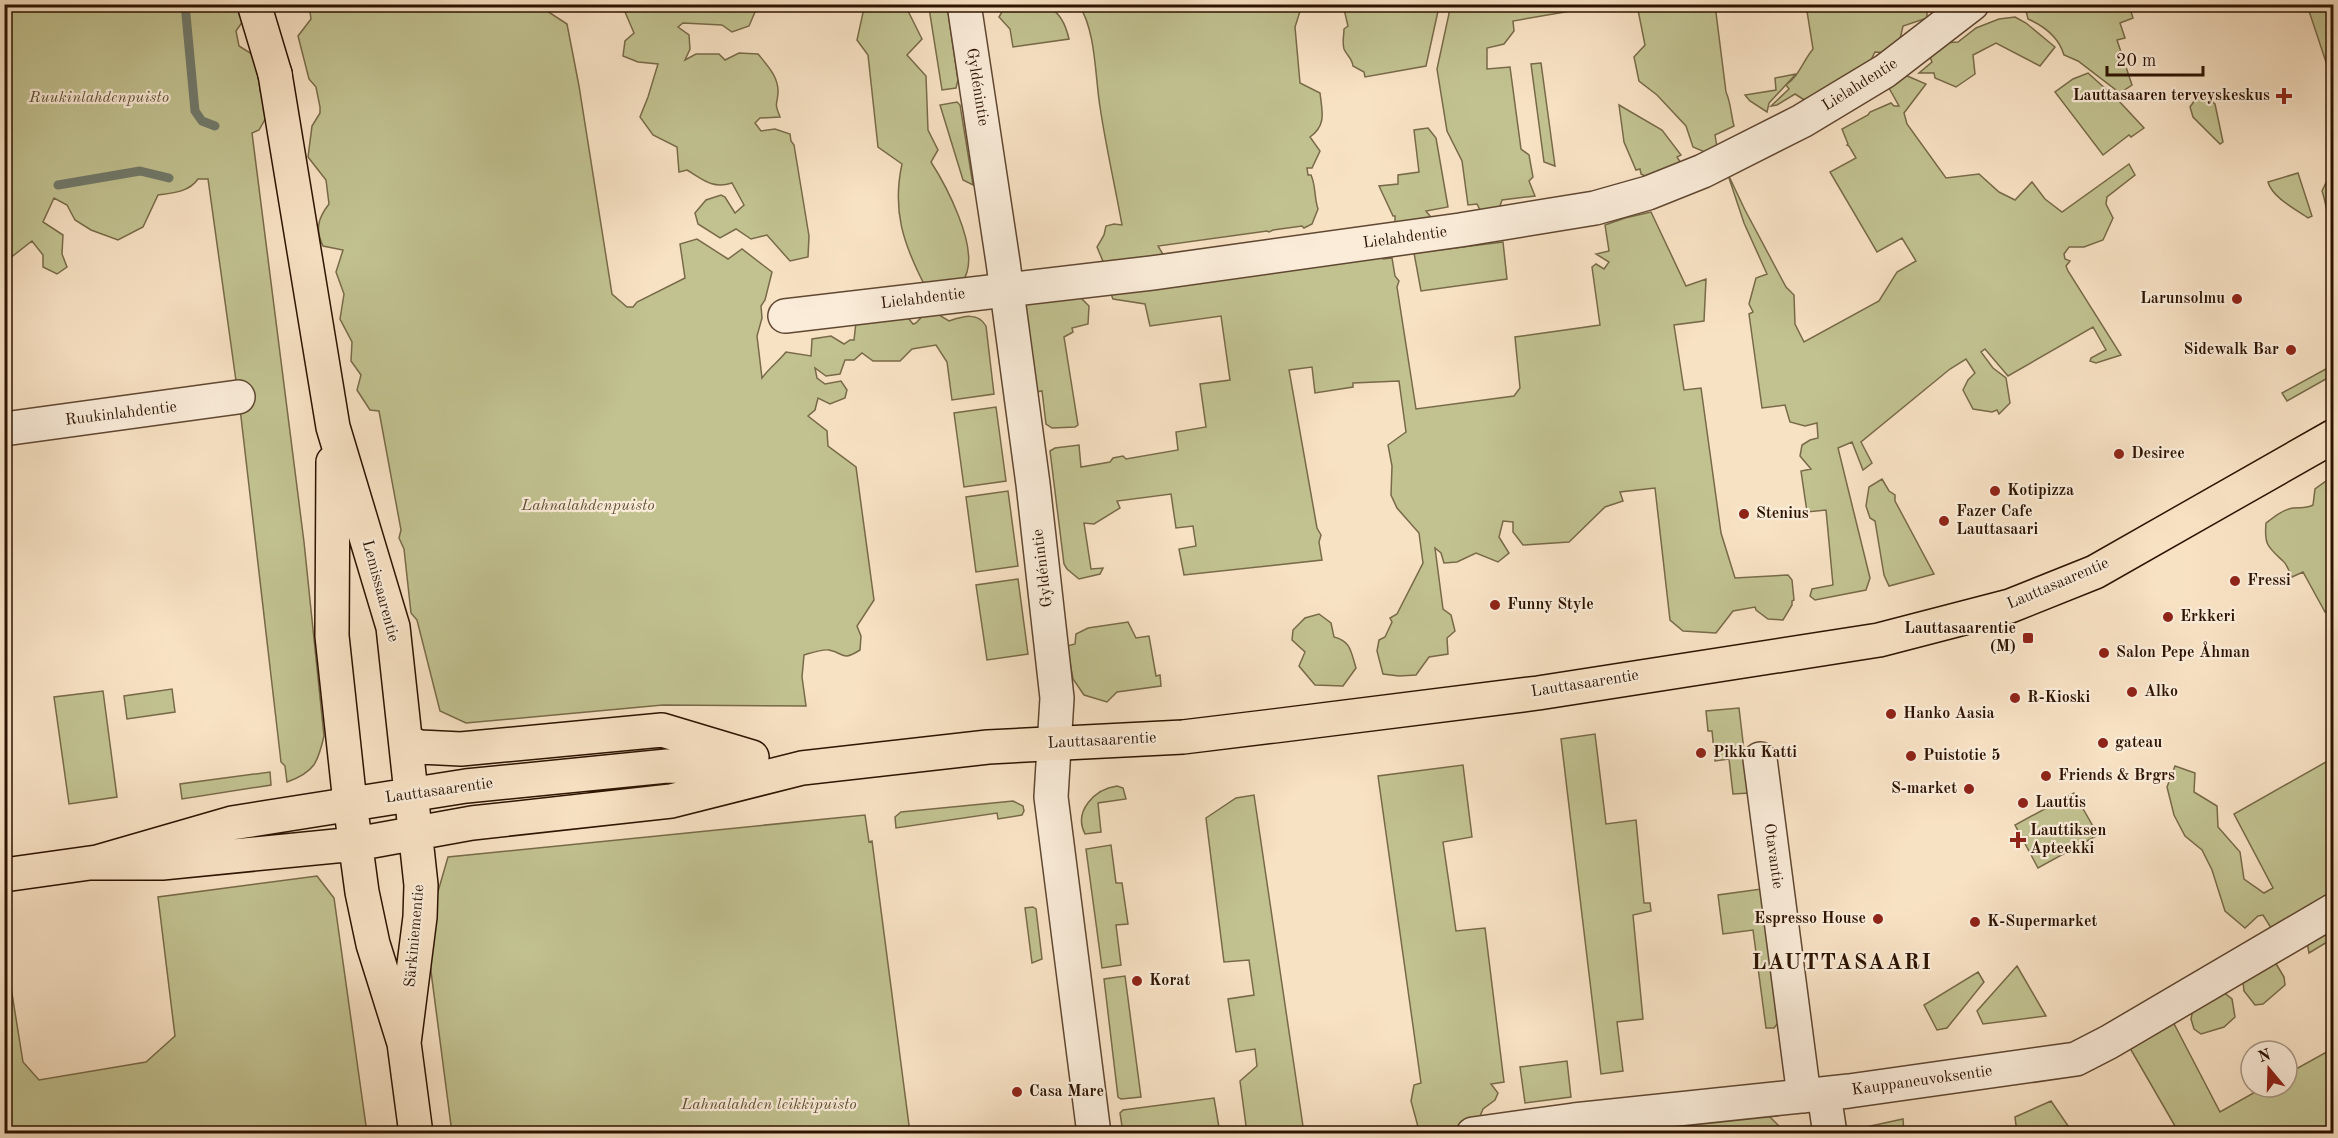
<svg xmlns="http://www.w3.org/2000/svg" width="2338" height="1138" font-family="'Old Standard TT',serif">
  <rect width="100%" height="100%" fill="#f8e2c4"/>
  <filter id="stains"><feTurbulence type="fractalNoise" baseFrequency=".00333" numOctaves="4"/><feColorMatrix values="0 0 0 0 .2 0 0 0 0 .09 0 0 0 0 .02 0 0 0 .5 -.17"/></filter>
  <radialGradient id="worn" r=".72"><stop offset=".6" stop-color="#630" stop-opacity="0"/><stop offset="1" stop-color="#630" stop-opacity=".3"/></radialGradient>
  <path fill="#c2c291" stroke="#786a48" stroke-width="1.5" d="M309 4 538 5 567 24 579 86 612 294 627 307H633L637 302 685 278 680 244 697 239 728 259 742 249 772 272 765 300 761 306 762 318 757 336 762 378C769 368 778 362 786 352L811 356 812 339 831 336 844 344 850 340H854L856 322 901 309 913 324 916 323 929 309 949 321C964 316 978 312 986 326L994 394 952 400 947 362 936 345 912 349 900 361H873L862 353 854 360H845L840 374 826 376 815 368 817 378 825 384 841 381 847 390 845 398 830 404 818 398 815 410 808 416 827 431 828 446 856 467 874 600 857 626 861 636 860 650C841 662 845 653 829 650 822 649 811 653 804 655L802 677 806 706 663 705 466 723 440 711 417 620 411 613 404 549 399 538 401 530 379 411 370 410 357 390 361 375 351 361 352 342 340 319 344 294 336 272 343 250 323 246C315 229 318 218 329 204L326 180 308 157 312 126 320 113V107L316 87 309 79 298 36 311 19Z
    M756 4 758 5 749 26 732 32 722 25 683 23 678 27 689 35 690 49 685 60 696 54H719L725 60 739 53 758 54C767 65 779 77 778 93 777 106 774 102 780 117L760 118 755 123 761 131 775 129 790 134 791 141 794 145 809 236 808 257 790 261 767 235 751 239 736 229 720 238 698 224 695 213 706 200 721 195 725 197 735 213 744 205 732 183C712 189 704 180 687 170L679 172 677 147 653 135 640 117 648 97 658 64 638 62 623 56 625 41 634 33 622 5 603 10 592 5Z
    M870 4 905 5 922 39 907 55 926 76 928 130 938 150 931 162C947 187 976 243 967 272 965 278 962 284 959 290L924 284C903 243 892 210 902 164L878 147 868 55 857 40 864 8Z
    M4 5H249L250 11 236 31 239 46 258 58 260 91 265 96 268 114 259 130 252 133 304 542 324 736C318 762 315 772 287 782L285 766 281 762 241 417 208 179H198C189 192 173 193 158 195L143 227 118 240 91 230 75 220 67 205 54 198 43 222 63 235 62 254 67 267 57 274 43 267V255L32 241 5 262Z
    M931 5H947L958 80 956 88 942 90 929 8Z
    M1006 5C1041 4 1060 0 1069 39L1013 47 1010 29 999 17Z
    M1079 5H1302L1295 27 1300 83 1320 93C1322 111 1327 125 1310 137L1320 151 1312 168H1307L1308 175H1311C1316 186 1314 197 1318 209L1312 224 1304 228 1302 226 1273 230 1269 232 1267 231 1158 246 1164 256 1107 271 1097 247 1104 235 1106 226 1114 224 1122 225C1115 186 1106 147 1100 107 1095 76 1096 31 1079 5Z
    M1343 5H1606L1513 21 1514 31 1504 44 1487 48V69L1510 67 1521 149 1529 155 1533 177 1529 181 1535 196 1502 200 1499 209 1480 210 1477 204 1468 205 1462 161 1447 131 1437 69 1450 9 1438 11 1426 66 1365 77 1364 72 1353 66C1352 58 1347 56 1344 49 1342 42 1344 35 1344 29L1348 26Z
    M1637 5H1715L1726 92C1731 103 1731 115 1734 126L1715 135 1717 147 1707 153 1693 147 1686 126 1657 95 1639 81 1634 57 1645 45Z
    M1806 5H1927V18L1903 26 1898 48 1890 53 1875 52 1870 62 1806 101 1795 94 1777 105 1771 106 1789 89 1786 85C1799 76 1803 61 1813 49Z
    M2029 5H2129L2133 18 2120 23 2125 38 2117 40 2132 85 2120 93 2078 61 2064 55C2059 38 2044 26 2028 19L2025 7Z
    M2307 5H2333V83Z
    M2015 17 2026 23 2055 47 2040 66 1996 43 1973 55 1975 74 1956 87 1935 78 1934 73H1919L1932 62 1930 57 1941 43 1958 42 1976 28 1999 19Z
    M1541 63 1555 166 1544 162 1531 64Z
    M2088 73 2118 100 2144 128 2131 137 2129 135 2103 155 2055 92 2073 79Z
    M1796 74 1769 103 1767 112 1750 101 1745 95 1776 90 1775 78Z
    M1905 75 1926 84 1904 113 1907 124 1946 178 1979 174 1999 192 2015 200 2032 182 2045 199 2062 212 2129 164 2135 175 2107 197 2106 204 2113 218 2103 240 2084 247H2069L2064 254 2065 259 2070 261 2066 266 2068 271 2121 355 2096 363 2090 361 2091 358 2106 350 2093 327 2008 376 1985 349 1981 352 1993 368 2006 378 2010 403 1999 414 1997 410 1992 412 1973 409 1963 390 1968 380 1975 373 1966 359 1950 369 1861 442 1872 463 1863 470 1852 442 1838 448 1870 578 1866 590 1815 600 1810 596 1812 589 1833 585 1826 510 1807 512 1801 471 1811 469 1800 456 1802 445 1810 440 1818 438 1817 423 1805 426 1790 422 1785 405 1762 408 1749 314 1753 312 1749 304 1756 278 1767 274 1744 223 1727 172 1745 210 1786 287 1794 295 1795 324 1804 342 1879 301 1897 272 1916 261 1902 238 1877 252 1830 172 1856 158 1849 146 1847 145 1848 144 1842 129 1868 115 1870 112 1891 103 1894 106H1899L1889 88Z
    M2206 97 2215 104 2223 142 2220 144 2193 117 2190 107 2195 100Z
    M957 102 960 105 973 185 963 180 940 105Z
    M1619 105 1662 130 1681 155 1677 157 1682 165 1650 179 1641 174 1640 169 1636 170 1624 142Z
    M1428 128 1436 138 1448 207 1426 211 1434 221 1395 226V216H1393L1379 186 1398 184V175L1419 172 1414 130Z
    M2333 168V227C2327 218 2326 202 2322 191Z
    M2298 173 2312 216 2308 218C2295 209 2272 197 2268 182Z
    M1651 212 1686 286 1706 279 1704 321 1674 325 1684 390 1701 388 1721 533 1735 578 1788 575 1792 580 1794 600 1792 601V605L1783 620 1768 619 1756 610 1755 607 1733 611 1716 633 1683 631 1670 620 1655 488 1620 492 1623 501 1605 507 1569 542 1523 545 1513 532V522L1503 521 1499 537 1509 553 1498 562 1476 553 1457 562 1444 563 1441 553 1435 548 1443 609 1451 615 1455 631 1447 638 1448 654 1429 657 1416 675 1399 676 1383 674 1377 651 1379 640 1385 637 1392 622 1390 618 1397 614 1423 563 1419 533 1397 508 1391 495 1392 466 1388 445 1406 432 1399 381 1353 383V387L1315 393 1312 367 1289 370 1317 528 1321 535 1319 542 1322 560 1184 575 1179 549 1196 546 1193 526 1176 528 1171 494 1117 501 1120 508 1094 524 1084 523 1091 569 1103 568 1100 574 1079 579 1067 569 1064 564 1050 451 1055 448 1079 445 1081 467 1110 462 1113 458 1123 456 1126 459 1178 450 1176 432 1206 427 1200 384 1230 380 1221 316 1150 326 1145 304 1113 299 1111 294 1380 253 1383 259 1392 258 1395 276 1399 281 1397 287 1416 409 1514 396 1520 388 1515 337 1600 325 1592 267 1596 264 1604 269 1609 262 1596 254 1609 251 1605 225 1625 218Z
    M1503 242 1507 279 1421 291 1414 253Z
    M1033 290 1078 295 1089 306 1088 324 1072 328 1073 332 1064 337 1078 425 1075 427 1052 428 1046 424 1042 391 1031 393 1021 315Z
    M2333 365V375L2287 401 2282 393Z
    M996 407 1006 481 964 487 954 413Z
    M2333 476V521L2328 524 2327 535 2333 532V607L2325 612 2303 572 2292 577C2289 572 2287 564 2283 561 2268 547 2264 545 2266 523 2274 517 2282 510 2293 508 2301 507 2305 509 2313 505L2315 489Z
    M1882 479 1889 491 1895 495V501L1934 574 1889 586 1884 575 1875 521 1870 518 1866 506 1869 487Z
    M1008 491 1018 566 976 572 966 497Z
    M1018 579 1028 654 987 660 976 585Z
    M1319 614 1331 623 1334 637C1351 641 1351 652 1356 668L1343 686 1315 685 1299 666 1305 652 1292 640 1293 630 1305 618Z
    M1128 622 1136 638 1149 636 1156 676 1160 675 1161 686 1117 692 1107 702 1084 695 1073 679 1067 646 1075 644 1076 634 1088 628Z
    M172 689 175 712 127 719 124 696Z
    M103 691 117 797 69 804 54 697Z
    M1739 708 1749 793 1733 794 1729 759 1715 761 1712 731H1708L1706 711Z
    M1595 734 1606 824 1636 820 1644 903H1650L1651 911 1633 915 1643 1019 1617 1022 1623 1071 1601 1074 1561 739Z
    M2333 758V922L2273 931 2263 915 2258 916 2245 928 2225 911 2212 870 2202 850 2185 836 2174 815 2167 787 2175 766 2195 773 2194 792 2217 806 2218 827 2240 852 2244 879 2264 893 2273 888 2234 814Z
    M1463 765 1472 837 1443 842 1456 931 1485 928 1504 1082 1491 1084 1498 1093 1495 1100 1483 1109 1473 1133 1420 1134 1411 1101 1414 1085 1421 1083 1378 776Z
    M270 772 271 785 182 799 180 784Z
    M1117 786 1123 788 1126 799 1098 803 1101 832 1085 834C1073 811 1095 789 1117 786Z
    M2074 793 2098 835 2038 868 2015 825Z
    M1254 795 1304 1133H1247L1240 1081 1257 1066 1255 1049 1236 1052 1228 999 1254 995 1249 960 1224 962 1206 818 1236 798Z
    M1013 801 1023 806 1024 811 1022 815 998 819 997 813 896 828 895 817 901 812Z
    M865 815 869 842 872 841 910 1133H452L426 933 448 857Z
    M1111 845 1116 883H1122L1128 924 1116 925 1121 965 1102 968 1086 849Z
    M317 876 334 898 367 1133H5V950L23 1062 39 1080 146 1062 175 1036 158 897Z
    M1761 889 1778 1023 1774 1028H1766L1753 930 1723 934 1718 895Z
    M1033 907 1036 909 1042 959 1032 963 1025 908Z
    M2333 928V940L2332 939 2309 953 2307 942Z
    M2275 962 2284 977 2285 985 2263 1004 2255 1005 2244 991 2243 982Z
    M2017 966 2046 1016 1983 1024 1977 1011Z
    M1978 972 1984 982 1947 1028 1937 1030 1924 1005Z
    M1125 976 1141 1097 1121 1099 1118 1097 1104 979Z
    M2222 991 2232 999 2235 1017 2224 1027 2201 1034 2194 1029 2191 1019 2193 1009Z
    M2171 1018 2220 1112 2264 1087H2287V1074L2332 1049 2334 1053 2333 1133H2179L2127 1043Z
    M1567 1061 1571 1097 1525 1103 1520 1067Z
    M1214 1098 1220 1133H1123L1120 1113 1123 1110Z
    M2051 1101 2071 1130 2070 1133H2017L2015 1117Z
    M1769 1116 1786 1133 1601 1134 1628 1127Z
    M1903 1119 1904 1133H1862L1861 1128Z"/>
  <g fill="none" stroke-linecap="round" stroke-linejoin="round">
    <path stroke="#707a6c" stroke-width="9" d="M185 4 195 111 202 121 215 126
      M58 185 140 171 169 178"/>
    <g stroke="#604731" stroke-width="36">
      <path id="minor" d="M964 4 1003 262 1033 484 1057 698 1051 797 1094 1134
        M785 316 1152 273 1460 230 1595 208 1648 193 1703 171 1802 121 1885 71 1972 4
        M4 429 238 397
        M1760 759 1804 1096
        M1824 1094 1830 1134
        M1473 1134 1574 1120 1849 1091 2076 1059 2109 1042 2334 910"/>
    </g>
    <g stroke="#2d1300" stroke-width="36">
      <path id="major" d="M275 74 333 427 393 627 421 885 420 917 404 1043
        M333 462 332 636 350 803 362 892 373 944 404 1043 416 1134
        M406 742 420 747 461 749 662 730 752 757
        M93 863H162L356 844 472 823 671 801 802 768 988 747 1183 737 1274 726 1538 693 1879 640 2010 606 2095 572 2334 436
        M4 875 97 862 232 823 466 786 667 766 754 768"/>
    </g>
    <g stroke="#2d1300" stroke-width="36">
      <path id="highway" d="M254 4 275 74"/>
    </g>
    <use href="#minor" stroke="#faecd9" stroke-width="33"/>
    <use href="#major" stroke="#f8e2c4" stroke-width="33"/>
    <use href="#highway" stroke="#f8e2c4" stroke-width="33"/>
  </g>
  <g fill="#8f2418" stroke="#faecd9" stroke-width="2">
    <path d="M2281 87h6v6h6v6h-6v6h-6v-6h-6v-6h6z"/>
    <circle cx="2237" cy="299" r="6"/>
    <circle cx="2291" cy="350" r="6"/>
    <circle cx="2119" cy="454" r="6"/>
    <circle cx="1995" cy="491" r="6"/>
    <circle cx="1744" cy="514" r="6"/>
    <circle cx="1944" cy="521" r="6"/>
    <circle cx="2235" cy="581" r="6"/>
    <circle cx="1495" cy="605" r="6"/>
    <circle cx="2168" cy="617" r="6"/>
    <rect x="2022" y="632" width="12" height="12" rx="3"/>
    <circle cx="2104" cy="653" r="6"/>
    <circle cx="2132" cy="692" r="6"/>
    <circle cx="2015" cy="698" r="6"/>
    <circle cx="1891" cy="714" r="6"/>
    <circle cx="2103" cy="743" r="6"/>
    <circle cx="1701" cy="753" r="6"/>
    <circle cx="1911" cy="756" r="6"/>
    <circle cx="2046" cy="776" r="6"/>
    <circle cx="1969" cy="789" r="6"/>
    <circle cx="2023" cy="803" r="6"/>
    <path d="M2015 831h6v6h6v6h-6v6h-6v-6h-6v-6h6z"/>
    <circle cx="1878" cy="919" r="6"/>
    <circle cx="1975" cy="922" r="6"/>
    <circle cx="1137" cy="981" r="6"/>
    <circle cx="1017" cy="1092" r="6"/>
  </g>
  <g text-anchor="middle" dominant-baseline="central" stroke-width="4.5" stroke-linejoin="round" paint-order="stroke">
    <g font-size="16" fill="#2d1300" stroke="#faecd9">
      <text transform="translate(1860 85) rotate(-32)">Lielahdentie</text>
      <text transform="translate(977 87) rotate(81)">Gyldénintie</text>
      <text transform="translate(1405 238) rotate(-8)">Lielahdentie</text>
      <text transform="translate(923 299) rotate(-7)">Lielahdentie</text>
      <text transform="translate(121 414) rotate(-7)">Ruukinlahdentie</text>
      <text transform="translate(1043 568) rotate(-97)">Gyldénintie</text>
      <text transform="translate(2058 584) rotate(-23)">Lauttasaarentie</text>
      <text transform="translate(380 591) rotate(75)">Lemissaarentie</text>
      <text transform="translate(1585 684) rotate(-9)">Lauttasaarentie</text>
      <text transform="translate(1102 741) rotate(-3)">Lauttasaarentie</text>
      <text transform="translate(439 791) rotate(-8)">Lauttasaarentie</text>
      <text transform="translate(1773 856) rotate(82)">Otavantie</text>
      <text transform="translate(415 936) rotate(-85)">Särkiniementie</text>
      <text transform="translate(1922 1081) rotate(-8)">Kauppaneuvoksentie</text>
    </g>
    <g font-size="16" font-weight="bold" fill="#2d1300" stroke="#faecd9" text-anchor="start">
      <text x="2270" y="96" text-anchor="end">Lauttasaaren terveyskeskus</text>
      <text x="2225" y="299" text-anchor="end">Larunsolmu</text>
      <text x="2279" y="350" text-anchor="end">Sidewalk Bar</text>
      <text x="2131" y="454">Desiree</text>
      <text x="2007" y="491">Kotipizza</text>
      <text x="1956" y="512">Fazer Cafe<tspan x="1956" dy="18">Lauttasaari</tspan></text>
      <text x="1756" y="514">Stenius</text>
      <text x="2247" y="581">Fressi</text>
      <text x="1507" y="605">Funny Style</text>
      <text x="2180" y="617">Erkkeri</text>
      <text x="2016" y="629" text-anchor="end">Lauttasaarentie<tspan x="2016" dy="18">(M)</tspan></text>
      <text x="2116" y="653">Salon Pepe Åhman</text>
      <text x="2144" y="692">Alko</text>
      <text x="2027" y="698">R-Kioski</text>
      <text x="1903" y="714">Hanko Aasia</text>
      <text x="2115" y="743">gateau</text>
      <text x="1713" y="753">Pikku Katti</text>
      <text x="1923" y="756">Puistotie 5</text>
      <text x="2058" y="776">Friends &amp; Brgrs</text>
      <text x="1957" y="789" text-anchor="end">S-market</text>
      <text x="2035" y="803">Lauttis</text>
      <text x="2030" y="831">Lauttiksen<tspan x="2030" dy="18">Apteekki</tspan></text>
      <text x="1866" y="919" text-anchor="end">Espresso House</text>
      <text x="1987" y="922">K-Supermarket</text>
      <text x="1149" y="981">Korat</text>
      <text x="1029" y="1092">Casa Mare</text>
    </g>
    <g font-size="16" font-style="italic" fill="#615033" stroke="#faecd9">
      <text x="99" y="98">Ruukinlahdenpuisto</text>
      <text x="588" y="506">Lahnalahdenpuisto</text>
      <text x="769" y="1105">Lahnalahden leikkipuisto</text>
    </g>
    <g font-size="22" font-weight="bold" letter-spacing="1.5" fill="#2d1300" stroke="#faecd9">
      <text x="1842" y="963">LAUTTASAARI</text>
    </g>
  </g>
  <rect width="2338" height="1138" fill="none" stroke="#f8e2c4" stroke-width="24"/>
  <rect x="6" y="6" width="2326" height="1126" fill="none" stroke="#2d1300" stroke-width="3"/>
  <rect x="12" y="12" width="2314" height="1114" fill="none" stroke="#2d1300" stroke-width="1.5"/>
  <g transform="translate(2269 1069) rotate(341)"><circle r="28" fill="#faecd9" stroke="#a89582" stroke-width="1.5"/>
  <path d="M0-4.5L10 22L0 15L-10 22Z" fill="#8f2418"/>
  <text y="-9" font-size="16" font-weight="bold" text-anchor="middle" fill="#2d1300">N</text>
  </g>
  <path d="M2107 66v9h96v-9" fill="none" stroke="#2d1300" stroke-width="3"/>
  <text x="2116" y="66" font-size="18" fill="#2d1300" stroke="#faecd9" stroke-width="4.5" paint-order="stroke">20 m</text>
  <rect width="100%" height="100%" filter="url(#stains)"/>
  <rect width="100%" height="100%" fill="url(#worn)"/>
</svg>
